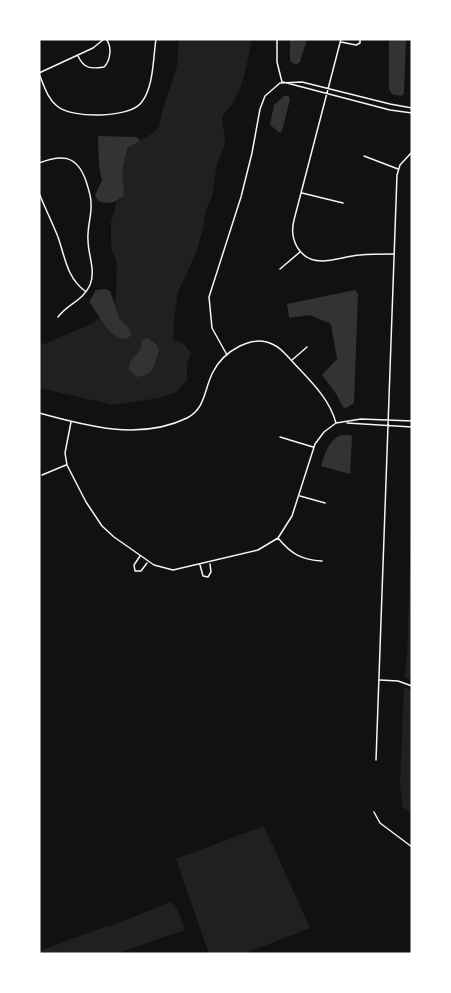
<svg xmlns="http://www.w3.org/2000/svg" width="451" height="993" font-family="Figtree,sans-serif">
  <rect width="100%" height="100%" fill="#111"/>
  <path fill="#202020" d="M179 39H252C246 65 243 98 222 116L225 143 217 164 212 196 205 212 204 224 197 251 178 292 174 318 173 339 185 345 191 354 187 363V380L176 392 159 398 113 405 40 388 39 339 42 345 93 323 116 301 117 263 111 247V222L117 201 120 200C124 189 122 190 121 180 120 169 125 155 130 146L152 134 159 127 163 108 177 67Z
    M412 496V680L404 677 407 658Z
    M404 687 412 691V814L403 807 400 786Z
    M264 826 310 928 243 954H209L176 859Z
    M170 902 177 909 185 930 115 954H39V951L107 926H111Z"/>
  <path fill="#333" d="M290 39H307L300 62 296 65 290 61Z
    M389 39H406L404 94 401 96 392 94 389 89Z
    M284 96H289L290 99 282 131 280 133 270 125 274 105Z
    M98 136 137 137 140 141 128 148C121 168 122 174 124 195 117 203 108 205 98 201L95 195 102 180 99 166Z
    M105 289 110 291 119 318 130 330 131 335 127 339C108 339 100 315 89 302L96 290Z
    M355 290 358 294 354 403 346 408 343 407 337 395 322 375 337 359 331 324 310 315 289 318 287 304Z
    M148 338 157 345 159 350C154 364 156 374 137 377L129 370 130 362 141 349 142 340Z
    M341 435H351L352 437 350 474 321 466C325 453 328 441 341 435Z"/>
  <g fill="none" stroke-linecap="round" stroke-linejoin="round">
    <path stroke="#f5f5f5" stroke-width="1.5" d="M277 39V62L282 82
      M341 39 294 220C289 239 299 261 322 261 334 261 347 256 360 255 371 254 382 254 393 254
      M341 42 356 45 360 43V39
      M78 56C84 69 91 69 104 67 111 60 112 46 106 39
      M39 73 93 48 104 39
      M39 74C44 85 47 98 57 106 72 119 129 118 141 103 154 87 153 58 156 39
      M283 82 390 110 412 113
      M364 156 398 169
      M39 163C62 154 77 155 86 181 88 188 91 195 91 203 92 215 87 227 88 240 88 255 96 270 90 285 83 301 67 304 58 317
      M39 193C45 208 52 222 58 237 65 257 67 278 85 291
      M302 193 343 203
      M280 269 300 252
      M227 355 212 328 209 297 241 197 252 153 260 109 265 96 280 83 302 82 390 104 412 108
      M292 360 307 347
      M39 413C86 426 140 441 187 418 206 408 204 389 213 372 223 352 252 333 274 345 281 348 286 355 291 360 308 379 329 397 336 423
      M71 422 65 453 67 465 86 502 102 526 114 537 154 565 173 570 258 550 278 538 292 516 315 444 324 432 336 423 361 419 412 421
      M347 423 412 427
      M280 437 313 447
      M42 475 66 465
      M300 496 325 503
      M278 538C291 554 302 560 322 561
      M140 556 134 565 135 571H141L147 563
      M200 565 203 576 208 577 211 572 210 564
      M380 680 398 681 412 686
      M376 760 397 175 400 165 412 152
      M374 812 380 823 412 847"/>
  </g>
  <rect width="451" height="993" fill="none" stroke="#ffffff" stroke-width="81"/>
</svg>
